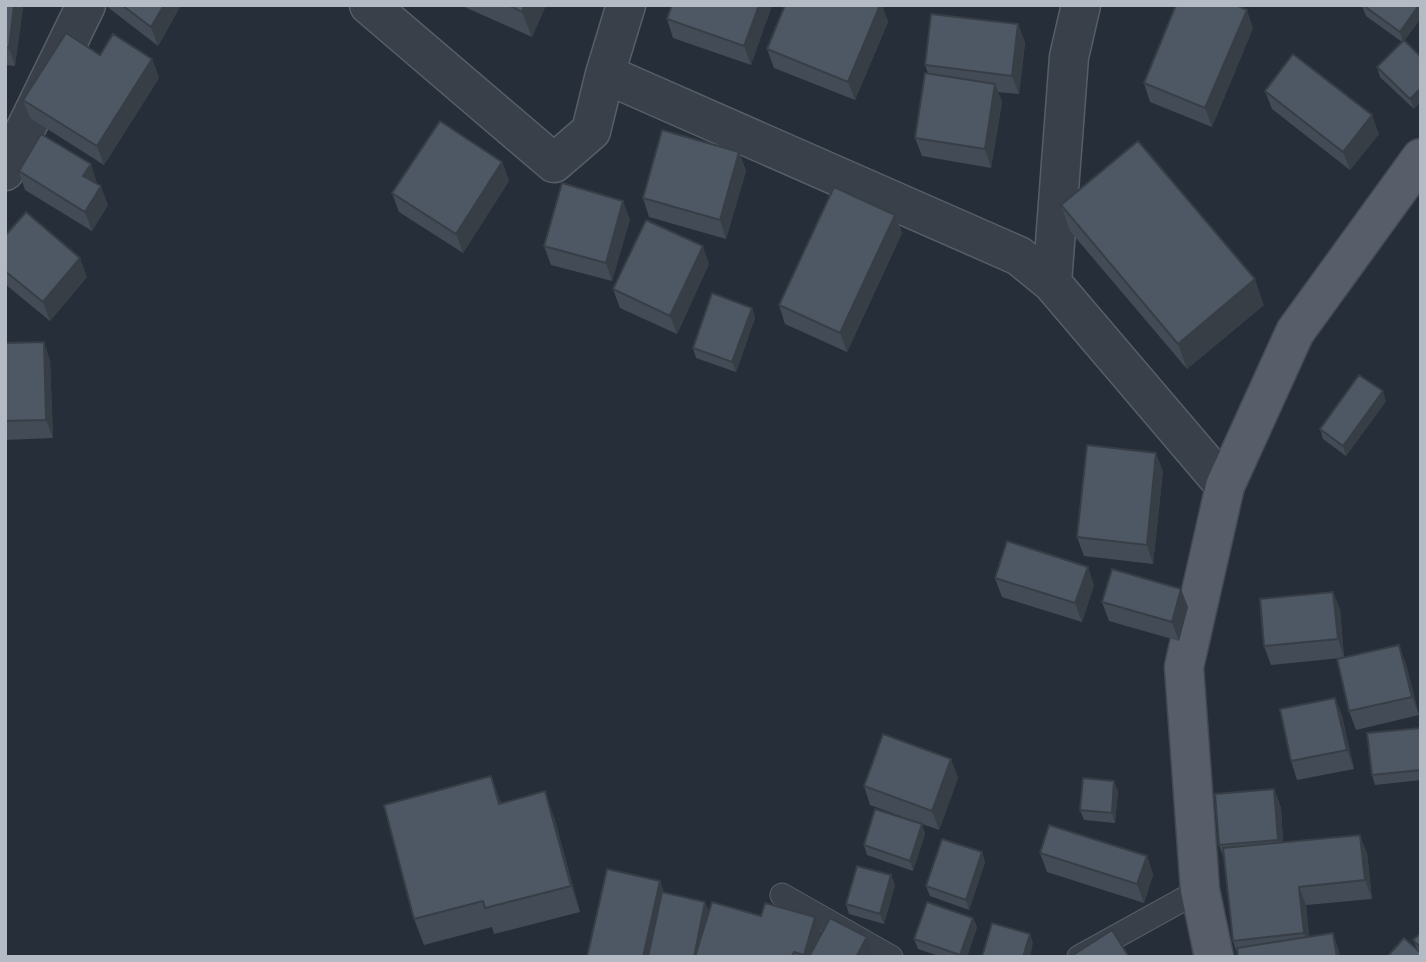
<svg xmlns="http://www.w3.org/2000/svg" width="1426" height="962" font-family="'Golos Text',sans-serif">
  <rect width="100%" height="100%" fill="#262e39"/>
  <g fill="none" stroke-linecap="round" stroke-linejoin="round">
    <g stroke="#575e67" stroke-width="25">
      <path id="service" d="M782 895 891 957
        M1079 957 1200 890"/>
    </g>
    <g stroke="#575e67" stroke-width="41">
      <path id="minor" d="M369 5 554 163 591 131 605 74
        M626 5 605 74 1019 256 1052 283 1225 486
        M5 171 86 5
        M1052 283 1069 57 1081 5"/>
    </g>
    <g stroke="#424952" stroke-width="41">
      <path id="primary" d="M1214 957 1200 890 1184 667 1225 486 1295 332 1421 158"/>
    </g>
    <use href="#service" stroke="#39404a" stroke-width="23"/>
    <use href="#minor" stroke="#39404a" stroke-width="38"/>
    <use href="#primary" stroke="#575e69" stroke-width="38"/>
  </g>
  <path fill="#434c56" d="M5 5 23 7 15 66 5 65Z
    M105 5H181L158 46Z
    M460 5H546L532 37Z
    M672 5H772L751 65 673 38 667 19Z
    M785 5H882L888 22 855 100 774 68 767 49Z
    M1421 5V18L1404 41 1421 57V101L1414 109 1380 77 1377 67 1402 42 1366 16 1362 6Z
    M1018 24 1025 43 1019 94 998 92 1002 102 991 168 922 156 915 138 928 73 925 65Z
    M1253 28 1212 127 1150 102 1144 83Z
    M100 55 152 59 159 78 104 165 30 118 23 100Z
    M1265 91 1379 134 1350 170 1272 109Z
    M739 152 746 171 726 239 649 217 643 198Z
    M502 162 509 181 463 253 399 212 392 193Z
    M19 171 97 183V184L108 205 92 231 25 190Z
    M1061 205 1264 305 1187 369 1070 231Z
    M895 215 902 233 847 352 785 324 779 305Z
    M630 219 612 281 551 265 544 246Z
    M5 236 87 277 50 321 5 284Z
    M709 264 677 334 620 308 613 289Z
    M752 308 755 318 736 372 696 358 693 348Z
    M5 343 50 360 53 438 5 440Z
    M1386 401 1346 456 1323 439 1320 429Z
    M1163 471 1153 564 1084 556 1077 537Z
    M995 578 1094 585 1082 622 1002 597Z
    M1333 592 1340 610 1344 657 1406 664 1419 715 1356 730 1349 711 1341 658 1271 665 1264 646Z
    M1102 602 1188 607 1179 641 1109 621Z
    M1335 698 1342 716 1354 769 1297 780 1291 761Z
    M1420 728 1421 780 1375 785 1372 775Z
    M951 759 958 778 939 830 870 805 864 786Z
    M1274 789 1281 808 1283 842 1367 853 1372 899 1306 905 1309 937 1333 933 1339 952 1238 957 1233 941 1225 861 1219 845Z
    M1118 791 1115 823 1084 820 1080 810Z
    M501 803 554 817 580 912 494 934 492 927 424 945 414 919Z
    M922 824 925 834 913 871 867 855 864 845Z
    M982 852 985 862 969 910 930 896 926 886Z
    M1040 853 1147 856 1153 875 1144 903 1047 872Z
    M891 875 895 885 884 924 849 914 846 904Z
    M664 893 705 902 709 912 761 916 815 917 821 934 867 937 873 956 587 957Z
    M973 918 977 927 967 957H942L918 949 914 939Z
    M1421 933V957L1413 940Z"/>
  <path fill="#373e46" d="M14 5H22L23 7 15 66 9 48Z
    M164 5H181L158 46 151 27Z
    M525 5H546L532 37 522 12Z
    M759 5H772L751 65 744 46Z
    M880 5H882L888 22 855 100 848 82Z
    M1419 5H1421V18L1403 42 1400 32Z
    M1247 10 1253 28 1212 127 1205 108Z
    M1018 24 1025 43 1019 94 1012 76Z
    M152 59 159 78 104 165 97 146Z
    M995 84 1002 102 991 168 985 149Z
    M1421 88V101L1414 109 1410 99Z
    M1372 115 1379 134 1350 170 1343 152Z
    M739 152 746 171 726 239 720 220Z
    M502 162 509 181 463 253 456 234Z
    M91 164 97 183 90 194 83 176Z
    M101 186 108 205 92 231 85 212Z
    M623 201 630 219 612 281 606 263Z
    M895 215 902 233 847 352 840 333Z
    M703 246 709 264 677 334 670 316Z
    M80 258 87 277 50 321 43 302Z
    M1255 279 1264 305 1187 369 1178 344Z
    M752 308 755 318 736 372 732 362Z
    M44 342 50 360 53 438 46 420Z
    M1383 391 1386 401 1346 456 1343 446Z
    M1156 453 1163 471 1153 564 1147 545Z
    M1088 567 1094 585 1082 622 1075 603Z
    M1181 589 1188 607 1179 641 1172 622Z
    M1333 592 1340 610 1344 658 1338 639Z
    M1399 645 1406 664 1419 715 1412 697Z
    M1335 698 1342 716 1354 769 1347 750Z
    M951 759 958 778 939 830 932 811Z
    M491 776 501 802 508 830 499 804Z
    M1114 781 1118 791 1115 823 1112 813Z
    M1274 789 1281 808 1284 858 1278 840Z
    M545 791 554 817 580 912 571 886Z
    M922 824 925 834 913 871 910 861Z
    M1360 835 1367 853 1372 899 1365 880Z
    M982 852 985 862 969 910 966 900Z
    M1147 856 1153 875 1144 903 1137 884Z
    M891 875 895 885 884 924 880 914Z
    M660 881 667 900 654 957H643Z
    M1299 887 1306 905 1311 952 1304 933Z
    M705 902 712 921 705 957H694Z
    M815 917 822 936 816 957H805L804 955Z
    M973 918 977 927 967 957H961L960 955Z
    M1333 933 1339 952 1340 957H1337Z
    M1030 934 1033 943 1030 957H1023Z
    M867 937 873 956 856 957Z"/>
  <path fill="#4e5864" stroke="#373e46" stroke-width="2" d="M5 5H14L9 48 5 47Z
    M122 5H164L151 27Z
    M508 5H525L522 12Z
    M672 5H759L744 46 667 19Z
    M785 5H880L848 82 767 49Z
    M1176 5H1236L1247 10 1205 108 1144 83Z
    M1363 5H1419L1400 32Z
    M931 14 1018 24 1012 76 925 65Z
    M66 33 100 55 113 34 152 59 97 146 23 100Z
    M1404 40 1421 57V88L1410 99 1377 67Z
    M1293 54 1372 115 1343 152 1265 91Z
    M925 73 995 84 985 149 915 138Z
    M440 121 502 162 456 234 392 193Z
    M662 130 739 152 720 220 643 198Z
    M41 134 91 164 83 176 101 186 85 212 19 171Z
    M1138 141 1255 279 1178 344 1061 205Z
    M562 183 623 201 606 263 544 246Z
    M834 187 895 215 840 333 779 305Z
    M26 212 80 258 43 302 5 271V236Z
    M646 220 703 246 670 316 613 289Z
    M712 293 752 308 732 362 693 348Z
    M44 342 46 420 5 421V343Z
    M1359 375 1383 391 1343 446 1320 429Z
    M1087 445 1156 453 1147 545 1077 537Z
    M1007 541 1088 567 1075 603 995 578Z
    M1112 569 1181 589 1172 622 1102 602Z
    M1333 592 1338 639 1264 646 1260 599Z
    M1399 645 1412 697 1349 711 1337 659Z
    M1335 698 1347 750 1291 761 1280 709Z
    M1420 728 1421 770 1372 775 1367 733Z
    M883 734 951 759 932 811 864 786Z
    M491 776 499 804 545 791 571 886 485 908 483 901 414 919 384 805Z
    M1083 778 1114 781 1112 813 1080 810Z
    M1274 789 1278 840 1219 845 1215 794Z
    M875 809 922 824 910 861 864 845Z
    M1049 825 1147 856 1137 884 1040 853Z
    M1360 835 1365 880 1299 887 1304 933 1233 941 1223 848Z
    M942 839 982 852 966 900 926 886Z
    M857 866 891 875 880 914 846 904Z
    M607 869 660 881 643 957H587Z
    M662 892 705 902 694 957H648Z
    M712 902 761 916 765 903 815 917 804 955 794 952 792 957H695Z
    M927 902 973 918 960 955 914 939Z
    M830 918 867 937 856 957H809Z
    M992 923 1030 934 1023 957H982Z
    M1112 930 1129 957H1070Z
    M1333 933 1337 957H1238L1237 948Z
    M1421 933V948L1413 940Z
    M1404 938 1421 953V957H1387Z"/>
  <rect width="1426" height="962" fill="none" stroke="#b4bbc5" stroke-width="14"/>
</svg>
